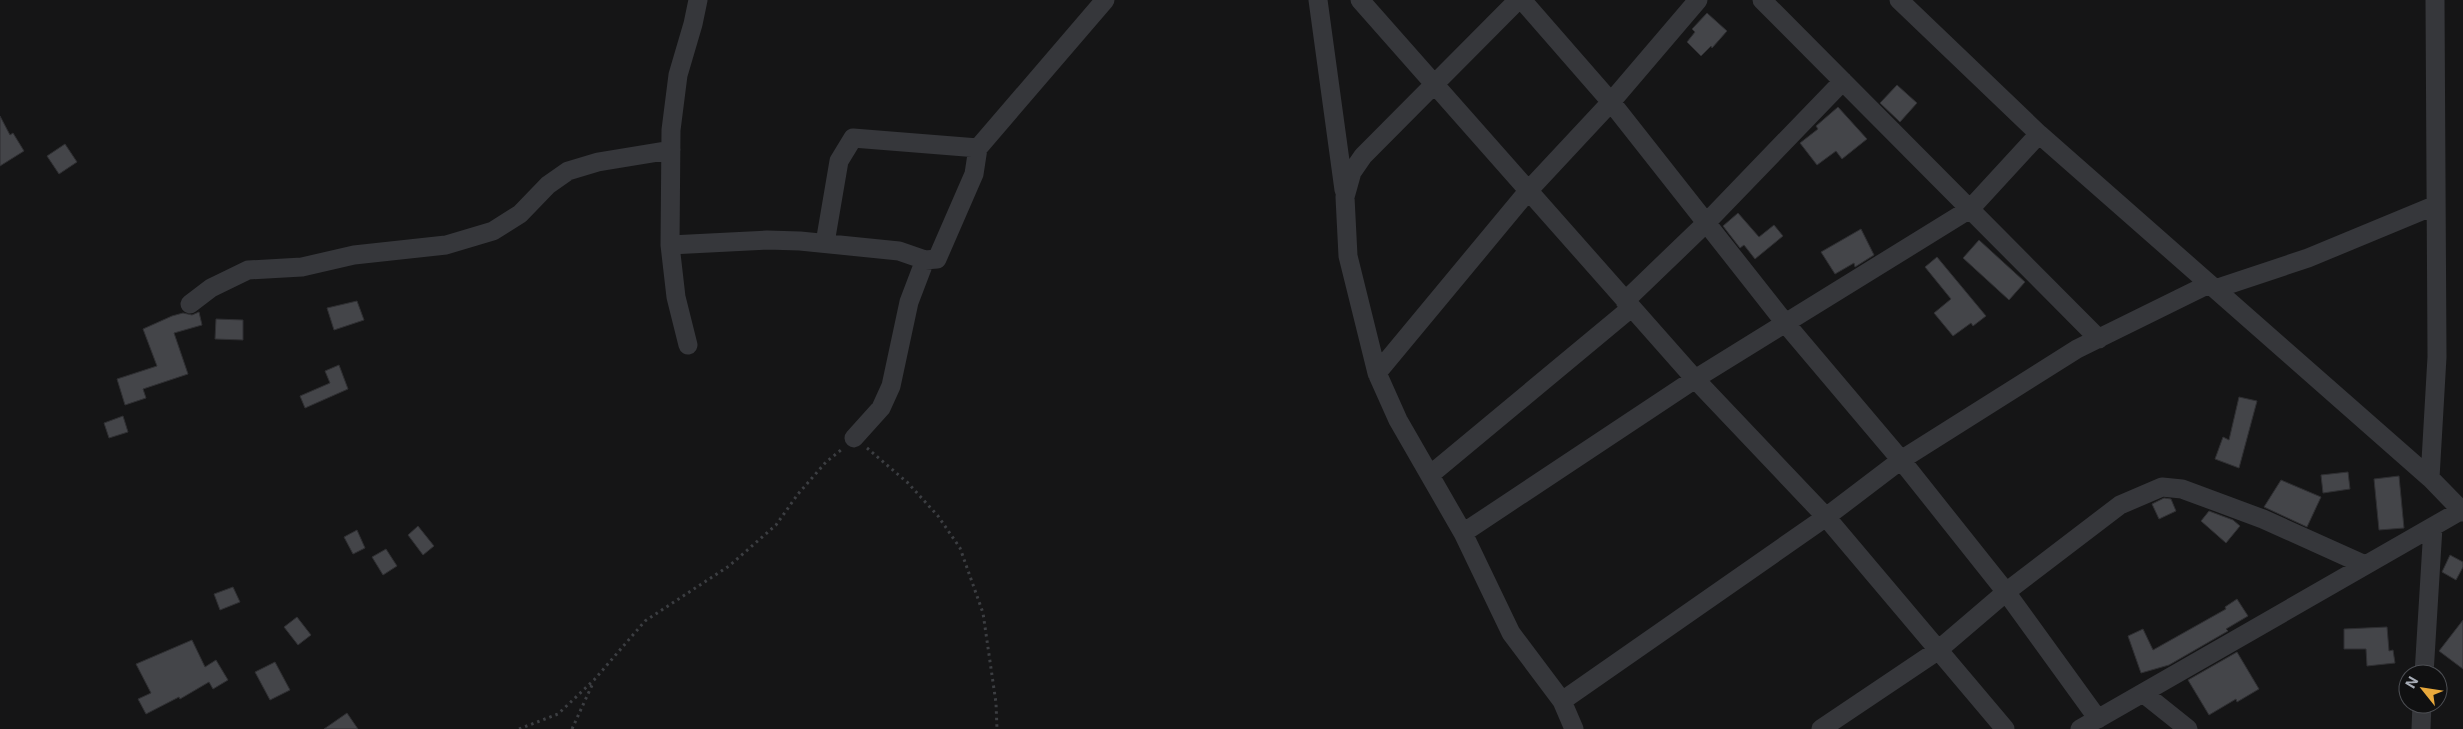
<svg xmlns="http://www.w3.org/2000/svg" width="2463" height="729" font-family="Inter,sans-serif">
  <rect width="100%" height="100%" fill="#151516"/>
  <path fill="#444549" stroke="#2f2f32" d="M1707 13 1727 31 1712 48 1711 46 1701 56 1687 42 1695 32 1692 29Z
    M1897 85 1917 103 1900 122 1880 103Z
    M1838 107 1867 139 1842 159 1836 151 1817 165 1800 143 1818 129 1816 126Z
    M0 116 10 135 13 133 24 151 0 166Z
    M65 144 77 162 59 174 47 156Z
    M1738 213 1759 237 1774 225 1783 236 1755 259 1744 245 1740 248 1723 226Z
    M1861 229 1874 255 1855 267 1854 263 1835 274 1821 252Z
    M1979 240 2025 282 2009 300 1963 258Z
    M1937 257 1986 316 1973 326 1971 323 1953 336 1934 313 1951 299 1925 267Z
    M357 301 364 320 334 330 327 308Z
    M199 312 202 325 174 333 188 374 143 389 146 398 125 405 117 379 157 366 143 329 172 316 183 313 192 315Z
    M216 319 243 320V340L215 339Z
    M339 365 348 389 305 408 300 396 330 383 325 371Z
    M2239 397 2257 401 2239 468 2215 459 2223 437 2229 440Z
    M123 416 128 432 109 438 104 423Z
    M2348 472 2350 489 2323 493 2321 475Z
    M2399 476 2404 528 2379 530 2374 479Z
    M2281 480 2321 497 2307 527 2264 507Z
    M2164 498 2171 499 2176 511 2159 519 2152 504Z
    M2209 511 2233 520 2240 526 2226 543 2201 521Z
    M418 526 434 546 423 555 408 535Z
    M357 530 365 548 353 554 344 537Z
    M386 549 397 566 383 575 372 557Z
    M2450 555 2463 562V567L2456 580 2442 572Z
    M233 587 240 602 220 610 214 594Z
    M2237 599 2248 616 2226 629 2228 631 2169 665 2141 673 2128 636 2143 629 2153 650 2226 609 2225 607Z
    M297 617 311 635 298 645 284 627Z
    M2463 620V669L2439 651Z
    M2387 627 2389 651 2393 650 2395 663 2367 666 2366 649H2344V629Z
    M192 640 205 667 216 660 228 680 213 689 209 682 180 699 179 697 146 714 138 699 151 693 136 664Z
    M2237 652 2259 689 2237 702 2236 699 2209 715 2188 680Z
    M275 662 290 690 270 700 255 672Z
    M347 713 358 729H324Z"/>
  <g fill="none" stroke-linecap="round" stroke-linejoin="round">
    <path stroke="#3c3e42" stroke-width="3" stroke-dasharray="2.5 4" stroke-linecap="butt" d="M867 448 908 483 938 516 960 548 983 613 996 703 997 729
      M519 729 558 714 594 680 645 621 729 566 776 525 798 494 826 462 841 450
      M572 729 593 683"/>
    <path stroke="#36373b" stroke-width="19" d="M1318 0 1344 190
      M1360 0 1695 379 1826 517 2005 729
      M1518 0 1363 156 1352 172 1345 197 1348 256 1377 373 1398 420 1463 533 1511 633 1562 701 1574 729
      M1522 0 1611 102 1786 324 1901 460 2006 592 2098 719
      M1762 0 2099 339
      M1899 0 2039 134 2430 478 2463 512
      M825 243 839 161 853 138 978 148
      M670 245 767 240 800 241 899 251 925 260 937 259 974 174 978 148 1105 0
      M2215 289 2308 258 2436 205
      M1625 301 1706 223 1843 81
      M190 304 211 288 248 270 302 267 354 255 446 245 493 231 520 214 548 185 568 171 598 162 671 150
      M688 345 676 297 670 245 671 130 678 75 693 24 698 0
      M1377 373 1528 191 1611 102 1698 0
      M854 438 881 408 891 386 909 302 925 260
      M1430 475 1631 308
      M2430 478 2437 357 2435 0
      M1463 533 1695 379 1970 209 2039 134
      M2424 674 2433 527
      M2143 693 2188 729
      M1562 701 1826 517 1901 460 2077 349 2209 284
      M1821 729 1937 651 2006 592 2120 505 2162 487 2182 489 2263 519 2365 565
      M2080 729 2460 511
      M2421 729 2422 704"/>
  </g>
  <g transform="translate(2423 689) rotate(300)"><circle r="24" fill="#101011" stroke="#4c4e53"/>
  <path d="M0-4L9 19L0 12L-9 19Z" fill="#e8a83b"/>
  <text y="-8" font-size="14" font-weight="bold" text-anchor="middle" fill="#a7acb6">N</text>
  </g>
</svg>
